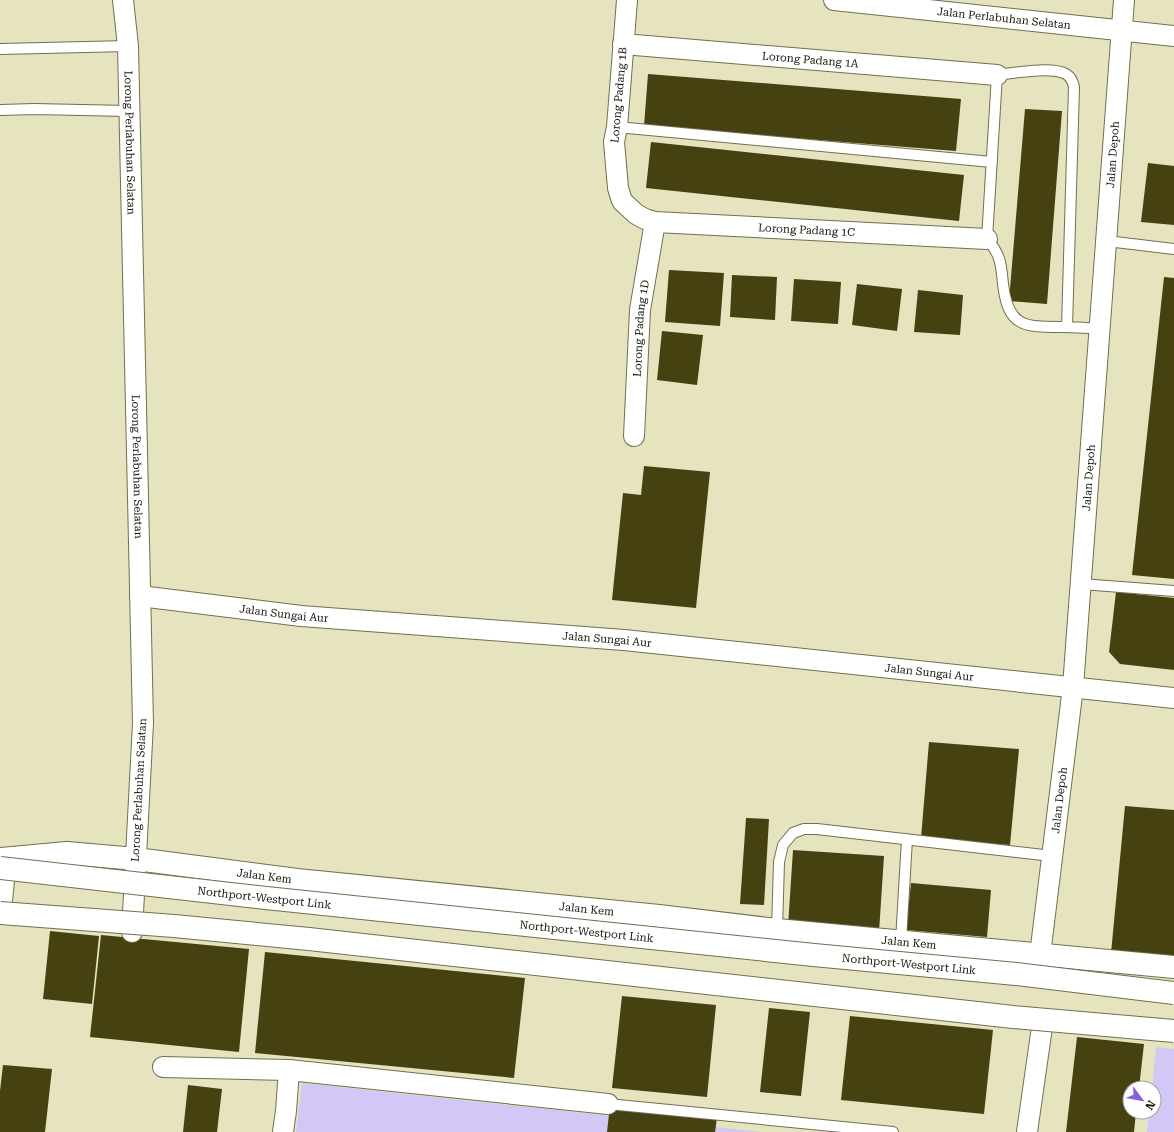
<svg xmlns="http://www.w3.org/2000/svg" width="1174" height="1132" font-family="'Roboto Serif',serif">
  <rect width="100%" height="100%" fill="#e6e3bf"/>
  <path fill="#d3c7f6" d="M1156 1047 1174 1049V1132H1147L1149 1112H1154V1088H1152Z
    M302 1083 762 1132H296Z"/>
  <path fill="#464110" d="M648 74 961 99 956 151 644 126Z
    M1025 109 1062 111 1047 304 1009 301Z
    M651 142 964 175 959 221 646 188Z
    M1148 163 1174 166V225L1141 222Z
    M669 270 724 273 720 326 665 322Z
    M732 275 777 277 775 320 730 317Z
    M1164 277 1174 278V579L1132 575Z
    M794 279 841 282 838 324 791 321Z
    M857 284 902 289 897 331 852 325Z
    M918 290 963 295 960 335 914 332Z
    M662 331 703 335 697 385 657 380Z
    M644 466 710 472 696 608 612 600 623 493 641 495Z
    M1116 592 1174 598V670L1120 664 1109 652Z
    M929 742 1019 749 1010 845 921 838Z
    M1125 806 1174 810V959L1111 953Z
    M746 818 769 819 764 905 740 904Z
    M793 850 884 856 879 932 788 926Z
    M911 883 991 890 987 937 906 930Z
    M50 931 99 936 92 1004 43 999Z
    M101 935 249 949 239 1052 90 1037Z
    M265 952 525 978 514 1078 255 1053Z
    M622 996 716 1005 707 1097 612 1088Z
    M769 1008 810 1012 801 1096 760 1092Z
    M850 1016 993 1030 984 1114 841 1100Z
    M1077 1037 1144 1044 1139 1088H1130V1112H1136L1134 1132H1066Z
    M3 1065 52 1069 45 1132H0V1091Z
    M188 1085 222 1089 217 1132H183Z
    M610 1105 717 1118 715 1132H607Z"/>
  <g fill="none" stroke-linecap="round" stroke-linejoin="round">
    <g stroke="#726f4f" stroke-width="12">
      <path id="service" d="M0 49 128 46
        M0 110 34 109 129 111
        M617 127 992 162
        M1107 241 1174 249
        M1067 327 1074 87C1073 82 1071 77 1066 74 1052 66 1014 73 997 75L987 239C1001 255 1001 264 1003 284 1008 328 1025 327 1063 327 1075 327 1088 328 1100 329
        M1081 584 1174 591
        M777 930 779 862 783 845 793 833 804 829H817L1052 856
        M901 941 907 839
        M608 1104 893 1132"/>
    </g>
    <g stroke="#726f4f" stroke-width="22">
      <g id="minor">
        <path id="s1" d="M123 0 128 46 143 723 132 932"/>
        <path id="s2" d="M627 0 617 127 614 142 618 188 621 198 623 202 636 214 645 219 655 222 987 239"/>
        <path id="s3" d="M834 0 1174 36"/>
        <path id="s4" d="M623 44 997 75"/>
        <path id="s5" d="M634 436 640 310 655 222"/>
        <path id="s6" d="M140 596 301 616 624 640 1174 698"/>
        <path id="s7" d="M1040 955 1073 687 1124 0"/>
        <path d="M163 1067 289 1070 608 1104"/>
        <path d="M283 1132 286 1111 289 1070"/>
        <path d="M1027 1132 1042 1027"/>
      </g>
    </g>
    <g stroke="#726f4f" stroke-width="24">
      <g id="tertiary">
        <path id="s8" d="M0 859 67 853 136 859 297 880 659 916 777 930 1174 967"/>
        <path d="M0 912 5 859"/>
      </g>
    </g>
    <use href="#service" stroke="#fff" stroke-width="10"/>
    <use href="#minor" stroke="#fff" stroke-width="20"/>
    <use href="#tertiary" stroke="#fff" stroke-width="22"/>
    <g stroke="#726f4f" stroke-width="24" stroke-linecap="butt">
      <g id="primary-bridge">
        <path id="s9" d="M0 868 266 898 814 955 1016 974 1174 993"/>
        <path d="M0 913 174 926 309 939 1013 1017 1174 1031"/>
      </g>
    </g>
    <use href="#primary-bridge" stroke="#fff" stroke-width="22"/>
  </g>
  <g text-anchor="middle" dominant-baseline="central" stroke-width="4" stroke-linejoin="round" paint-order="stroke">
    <g font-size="11" fill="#151407" stroke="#fff">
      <text stroke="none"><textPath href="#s3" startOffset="171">Jalan Perlabuhan Selatan</textPath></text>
      <text stroke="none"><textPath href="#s4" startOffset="188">Lorong Padang 1A</textPath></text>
      <text transform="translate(619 95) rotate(-85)">Lorong Padang 1B</text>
      <text stroke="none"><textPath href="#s1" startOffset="143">Lorong Perlabuhan Selatan</textPath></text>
      <text stroke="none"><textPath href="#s7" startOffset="804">Jalan Depoh</textPath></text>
      <text stroke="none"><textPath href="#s2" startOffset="394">Lorong Padang 1C</textPath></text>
      <text stroke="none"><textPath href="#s5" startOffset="108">Lorong Padang 1D</textPath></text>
      <text stroke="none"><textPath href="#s1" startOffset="467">Lorong Perlabuhan Selatan</textPath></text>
      <text stroke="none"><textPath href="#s7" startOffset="480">Jalan Depoh</textPath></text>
      <text stroke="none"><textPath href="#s6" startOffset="145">Jalan Sungai Aur</textPath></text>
      <text stroke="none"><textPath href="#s6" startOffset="469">Jalan Sungai Aur</textPath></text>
      <text stroke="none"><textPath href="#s6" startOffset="793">Jalan Sungai Aur</textPath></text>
      <text transform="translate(139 790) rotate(-87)">Lorong Perlabuhan Selatan</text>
      <text stroke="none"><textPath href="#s7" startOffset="156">Jalan Depoh</textPath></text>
      <text stroke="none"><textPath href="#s8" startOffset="266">Jalan Kem</textPath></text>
      <text stroke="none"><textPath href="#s9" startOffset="266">Northport-Westport Link</textPath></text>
      <text stroke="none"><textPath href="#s8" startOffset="590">Jalan Kem</textPath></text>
      <text stroke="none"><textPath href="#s9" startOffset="590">Northport-Westport Link</textPath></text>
      <text stroke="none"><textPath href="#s8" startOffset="914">Jalan Kem</textPath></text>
      <text stroke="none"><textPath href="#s9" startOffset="914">Northport-Westport Link</textPath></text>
    </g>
  </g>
  <g transform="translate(1142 1100) rotate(122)"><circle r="19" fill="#ffffff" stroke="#a1a19c"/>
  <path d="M0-3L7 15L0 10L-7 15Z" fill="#8960da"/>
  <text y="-6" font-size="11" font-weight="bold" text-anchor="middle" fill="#151407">N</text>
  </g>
</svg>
